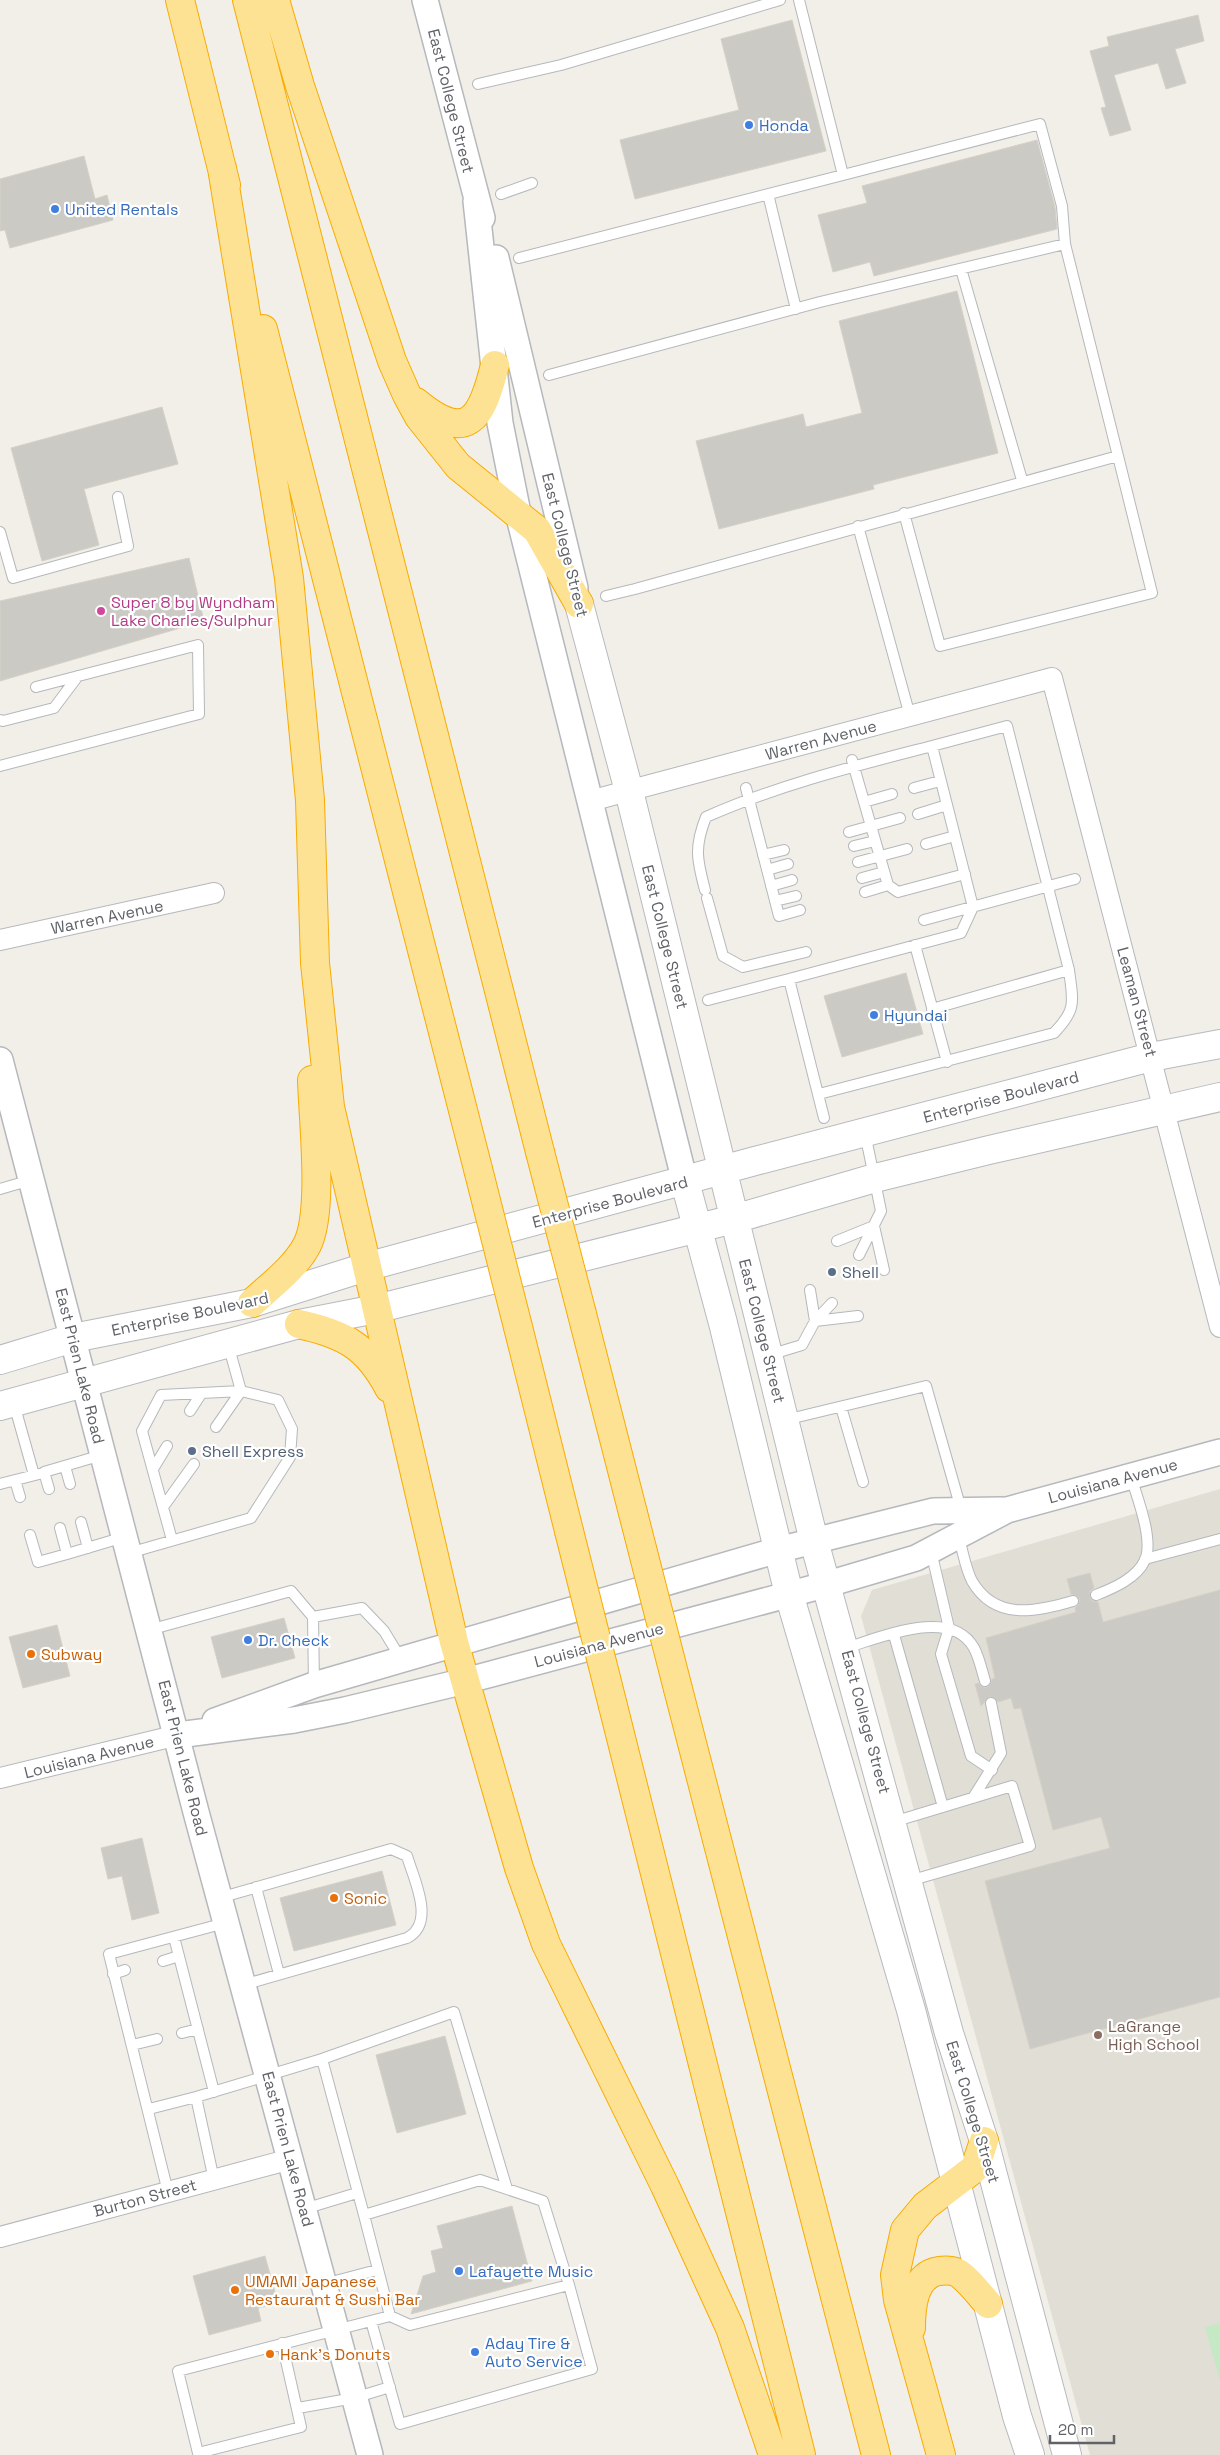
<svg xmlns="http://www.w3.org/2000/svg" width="1220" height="2455" font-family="'Space Grotesk',sans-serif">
  <rect width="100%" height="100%" fill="#f1efe8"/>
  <path fill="#e1ded6" d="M1220 1489V2455H1090L861 1616 872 1590Z"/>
  <path fill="#c5e8c5" d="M1220 2323V2381L1205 2327Z"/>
  <path fill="#cccac5" stroke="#d6d1c6" d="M1198 15 1204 41 1175 49 1186 83 1166 89 1158 63 1114 75 1131 130 1110 136 1101 108 1106 107 1090 51 1109 46 1107 37Z
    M792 20 826 151 635 199 620 140 739 110 721 39Z
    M1037 140 1055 207 1057 229 874 276 870 262 833 272 818 215 867 203 862 186Z
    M84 156 95 199 107 195 113 220 10 248 5 230 0 231V179Z
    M957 291 998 453 873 485 874 489 719 529 696 441 803 414 806 427 862 413 839 321Z
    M162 407 178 464 84 489 99 545 42 561 11 448Z
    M189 558 204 621 0 681V601Z
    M906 973 923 1034 842 1057 824 996Z
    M1090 1573 1094 1588 1090 1591V1597L1092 1601 1098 1602 1103 1622 1220 1590V1997L1030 2049 985 1881 1110 1848 1101 1817 1053 1830 1021 1708 1014 1709 1011 1698 998 1702 990 1696 981 1706 975 1684 978 1683 981 1686 986 1688 990 1685 992 1679 995 1678 986 1638 1076 1612 1075 1608 1078 1605 1080 1600 1077 1596 1071 1594 1067 1579Z
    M284 1618 295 1658 222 1678 211 1637Z
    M57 1625 70 1676 23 1688 9 1637Z
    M142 1838 159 1913 132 1920 122 1876 108 1879 101 1848Z
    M382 1871 396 1925 294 1951 280 1898Z
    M445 2036 466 2114 397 2133 376 2055Z
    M512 2206 532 2281 411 2314 423 2276 436 2272 431 2251 443 2248 437 2226Z
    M265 2256 278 2303 258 2308 261 2321 209 2335 193 2276Z"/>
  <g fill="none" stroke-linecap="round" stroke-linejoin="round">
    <g stroke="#b5b8bc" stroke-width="12">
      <path id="service" d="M478 84 561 65 780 0
        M843 175 1040 124 1062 206 1065 244
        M501 194 532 183
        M768 194 796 309
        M519 258 843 175 799 0
        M961 269 1022 480
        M549 375 820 302 1065 244 1118 456
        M858 526 910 716
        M0 532 13 578 128 546 118 497
        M606 596 635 589C796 544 957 499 1118 456L1152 593 940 646 904 513
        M0 720 3 721 54 708 78 676
        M852 760 888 885 898 892 965 874
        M0 766 199 714 198 645 36 687
        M746 788 779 916 800 910
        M914 788 940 781
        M864 802 892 794
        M918 814 947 805
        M849 832 900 818
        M926 844 955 836
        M854 846 875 841
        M763 855 784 850
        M858 862 907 849
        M767 870 788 864
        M862 878 884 872
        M771 886 792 880
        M705 890C697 860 694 847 706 817 778 785 855 766 932 746L973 907 961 933 789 979
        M865 892 888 885
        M707 898 723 956 743 967 806 952
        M775 901 796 896
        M924 920 1075 879
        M915 945 947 1062
        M708 1000 789 979 824 1118
        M932 1009 1069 970
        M819 1094 1054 1033C1077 1009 1073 1002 1069 970L1007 726 932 746
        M0 1189 31 1180
        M837 1241 874 1226 884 1270
        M859 1255 881 1211 865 1133
        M810 1290 815 1321 858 1316
        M769 1355 802 1345 815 1321 832 1303
        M14 1404 34 1475
        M841 1407 863 1482
        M190 1411 201 1394
        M785 1420 926 1386 961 1509
        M216 1427 241 1391
        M65 1466 70 1484
        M153 1469 167 1446
        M15 1480 20 1497
        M0 1484 39 1474
        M49 1489 44 1472 102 1455
        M163 1507 194 1464
        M81 1522 88 1548
        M60 1528 67 1554 124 1537
        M30 1535 38 1562 67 1554
        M958 1536C963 1550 965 1568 972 1581 995 1621 1036 1612 1073 1601
        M172 1540 142 1431 161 1395 241 1391
        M931 1551 949 1628 941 1654 971 1756 992 1770
        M129 1553 251 1518 290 1457 292 1429 278 1400 241 1391 228 1344
        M1145 1559 1220 1539
        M1096 1595C1114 1588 1137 1578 1145 1560 1154 1540 1137 1497 1131 1477
        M149 1630 291 1591 313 1617
        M894 1635 943 1807
        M845 1648C880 1638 951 1606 974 1648 979 1657 982 1671 985 1681
        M314 1685 313 1617 362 1608 384 1631 401 1659
        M973 1798 1001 1753 991 1703
        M893 1822 1012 1786 1030 1846 909 1881
        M256 1887 279 1974
        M219 1898 391 1849 407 1856C414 1880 436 1923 407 1938L243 1985
        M174 1937 214 2092
        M163 1961 179 1956
        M113 1974 125 1970
        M182 2033 198 2029
        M132 2045 157 2039
        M322 2059 454 2012 507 2189
        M196 2097 322 2059 364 2215
        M149 2109 196 2097 214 2180
        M168 2192 109 1954 225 1923
        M304 2209 357 2193
        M324 2284 377 2270
        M371 2321 400 2424 592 2369 569 2285
        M282 2343 301 2427 198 2453 178 2371 390 2316 410 2325 569 2285 543 2201 480 2180 364 2215 390 2316
        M298 2408 354 2398 390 2387"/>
    </g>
    <g stroke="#b5b8bc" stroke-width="22">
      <path id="minor" d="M590 801 1052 678 1220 1327
        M0 940 214 893
        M0 1778 178 1735
        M0 2237 291 2159"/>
    </g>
    <g stroke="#b5b8bc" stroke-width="28">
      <path id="tertiary" d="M425 0 482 218
        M476 201 500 423 518 513 685 1182
        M496 258 575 588
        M0 1060 196 1812 370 2455
        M215 1721 314 1685 778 1550 933 1511 1002 1510
        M178 1735 294 1720 345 1710 465 1681 828 1584 916 1558 1007 1510 1220 1452"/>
    </g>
    <g stroke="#b6babf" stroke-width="30">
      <path id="secondary" d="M579 604 629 791 814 1541 949 2033 984 2141 1067 2455
        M685 1182 723 1323 789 1594 911 2010 1017 2416 1030 2455
        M0 1360 73 1338 252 1303 366 1267 755 1161 1151 1057 1220 1044
        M0 1406 299 1324 376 1309 734 1219 875 1178 989 1150 1220 1097"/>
    </g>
    <g stroke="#f9ab00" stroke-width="30">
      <path id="motorway" d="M180 0 226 185
        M247 0 540 1152
        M275 0 300 86 350 235 392 361 407 395 419 417 458 466 537 530 579 604
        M222 168 289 578 310 800 315 963 330 1107 454 1642 519 1868 546 1944 665 2186 730 2328 773 2455
        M263 329 478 1169
        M416 402C468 445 482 418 495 365
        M252 1303C270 1286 295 1268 307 1245 324 1212 313 1119 312 1080
        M582 1314 633 1513
        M299 1324C344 1334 367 1346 389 1388
        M518 1327 569 1531
        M678 1689 876 2455
        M613 1706 801 2455
        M911 2328C911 2307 913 2275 939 2271 947 2270 955 2270 961 2275 971 2283 980 2295 988 2304
        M941 2455 898 2300 895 2275 905 2230 925 2206 975 2168 984 2141"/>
    </g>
    <use href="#service" stroke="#fff" stroke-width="10"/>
    <use href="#minor" stroke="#fff" stroke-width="20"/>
    <use href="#tertiary" stroke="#fff" stroke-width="25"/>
    <use href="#secondary" stroke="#fff" stroke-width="28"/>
    <use href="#motorway" stroke="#fde293" stroke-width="28"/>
    <g stroke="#f9ab00" stroke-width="30" stroke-linecap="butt">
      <path id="motorway-bridge" d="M540 1152 582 1314
        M478 1169 518 1327
        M633 1513 678 1689
        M569 1531 613 1706"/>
    </g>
    <use href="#motorway-bridge" stroke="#fde293" stroke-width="28"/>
  </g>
  <g fill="#3f7fe0" stroke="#fff" stroke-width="2">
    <circle cx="749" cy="125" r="5"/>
    <circle cx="55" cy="209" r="5"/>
    <circle cx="874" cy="1015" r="5"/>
    <circle cx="248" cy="1640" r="5"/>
    <circle cx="459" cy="2271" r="5"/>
    <circle cx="475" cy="2352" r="5"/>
  </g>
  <circle fill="#d1479c" stroke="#fff" stroke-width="2" cx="101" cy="611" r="5"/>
  <g fill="#5c6f8a" stroke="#fff" stroke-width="2">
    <circle cx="832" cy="1272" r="5"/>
    <circle cx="192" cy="1451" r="5"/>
  </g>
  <g fill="#e8710a" stroke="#fff" stroke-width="2">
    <circle cx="31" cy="1654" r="5"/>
    <circle cx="334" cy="1898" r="5"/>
    <circle cx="235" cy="2290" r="5"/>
    <circle cx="270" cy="2354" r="5"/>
  </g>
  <circle fill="#8d6e63" stroke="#fff" stroke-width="2" cx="1098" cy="2035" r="5"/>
  <g text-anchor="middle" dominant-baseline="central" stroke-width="4.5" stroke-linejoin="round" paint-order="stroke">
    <g font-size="16" fill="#5f6368" stroke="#fff">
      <text transform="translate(451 101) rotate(76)">East College Street</text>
      <text transform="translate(565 545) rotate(76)">East College Street</text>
      <text transform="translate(821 740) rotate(-15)">Warren Avenue</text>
      <text transform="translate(107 917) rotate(-12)">Warren Avenue</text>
      <text transform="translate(665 937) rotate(76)">East College Street</text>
      <text transform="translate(1137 1002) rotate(75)">Leaman Street</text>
      <text transform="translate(1001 1097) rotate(-15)">Enterprise Boulevard</text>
      <text transform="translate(610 1202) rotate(-15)">Enterprise Boulevard</text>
      <text transform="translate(190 1314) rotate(-12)">Enterprise Boulevard</text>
      <text transform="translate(762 1331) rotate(76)">East College Street</text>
      <text transform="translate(80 1366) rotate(76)">East Prien Lake Road</text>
      <text transform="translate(1113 1481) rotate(-15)">Louisiana Avenue</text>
      <text transform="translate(599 1645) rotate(-15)">Louisiana Avenue</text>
      <text transform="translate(866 1722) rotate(75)">East College Street</text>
      <text transform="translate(89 1757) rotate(-14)">Louisiana Avenue</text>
      <text transform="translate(183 1758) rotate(76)">East Prien Lake Road</text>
      <text transform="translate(973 2112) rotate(73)">East College Street</text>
      <text transform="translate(288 2149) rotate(75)">East Prien Lake Road</text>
      <text transform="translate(145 2198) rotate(-15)">Burton Street</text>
    </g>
    <g font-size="16" fill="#366cbe" stroke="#fff" text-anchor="start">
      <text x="759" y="125">Honda</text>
      <text x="65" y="209">United Rentals</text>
      <text x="884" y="1015">Hyundai</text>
      <text x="258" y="1640">Dr. Check</text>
      <text x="469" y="2271">Lafayette Music</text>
      <text x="485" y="2343">Aday Tire &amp;<tspan x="485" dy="18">Auto Service</tspan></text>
    </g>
    <g font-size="16" fill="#b23c85" stroke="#fff" text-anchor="start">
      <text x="111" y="602">Super 8 by Wyndham<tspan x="111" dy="18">Lake Charles/Sulphur</tspan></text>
    </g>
    <g font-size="16" fill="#4e5e75" stroke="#fff" text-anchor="start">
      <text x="842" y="1272">Shell</text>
      <text x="202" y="1451">Shell Express</text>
    </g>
    <g font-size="16" fill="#c56008" stroke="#fff" text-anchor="start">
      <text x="41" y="1654">Subway</text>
      <text x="344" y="1898">Sonic</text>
      <text x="245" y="2281">UMAMI Japanese<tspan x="245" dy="18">Restaurant &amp; Sushi Bar</tspan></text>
      <text x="280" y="2354">Hank's Donuts</text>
    </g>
    <g font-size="16" fill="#785e54" stroke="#fff" text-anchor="start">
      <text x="1108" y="2026">LaGrange<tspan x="1108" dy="18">High School</tspan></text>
    </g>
  </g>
  <path d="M1050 2435v8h64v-8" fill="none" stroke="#5f6368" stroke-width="2.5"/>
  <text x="1058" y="2435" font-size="15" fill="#5f6368" stroke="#ffffff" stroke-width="4" paint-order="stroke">20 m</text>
</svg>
